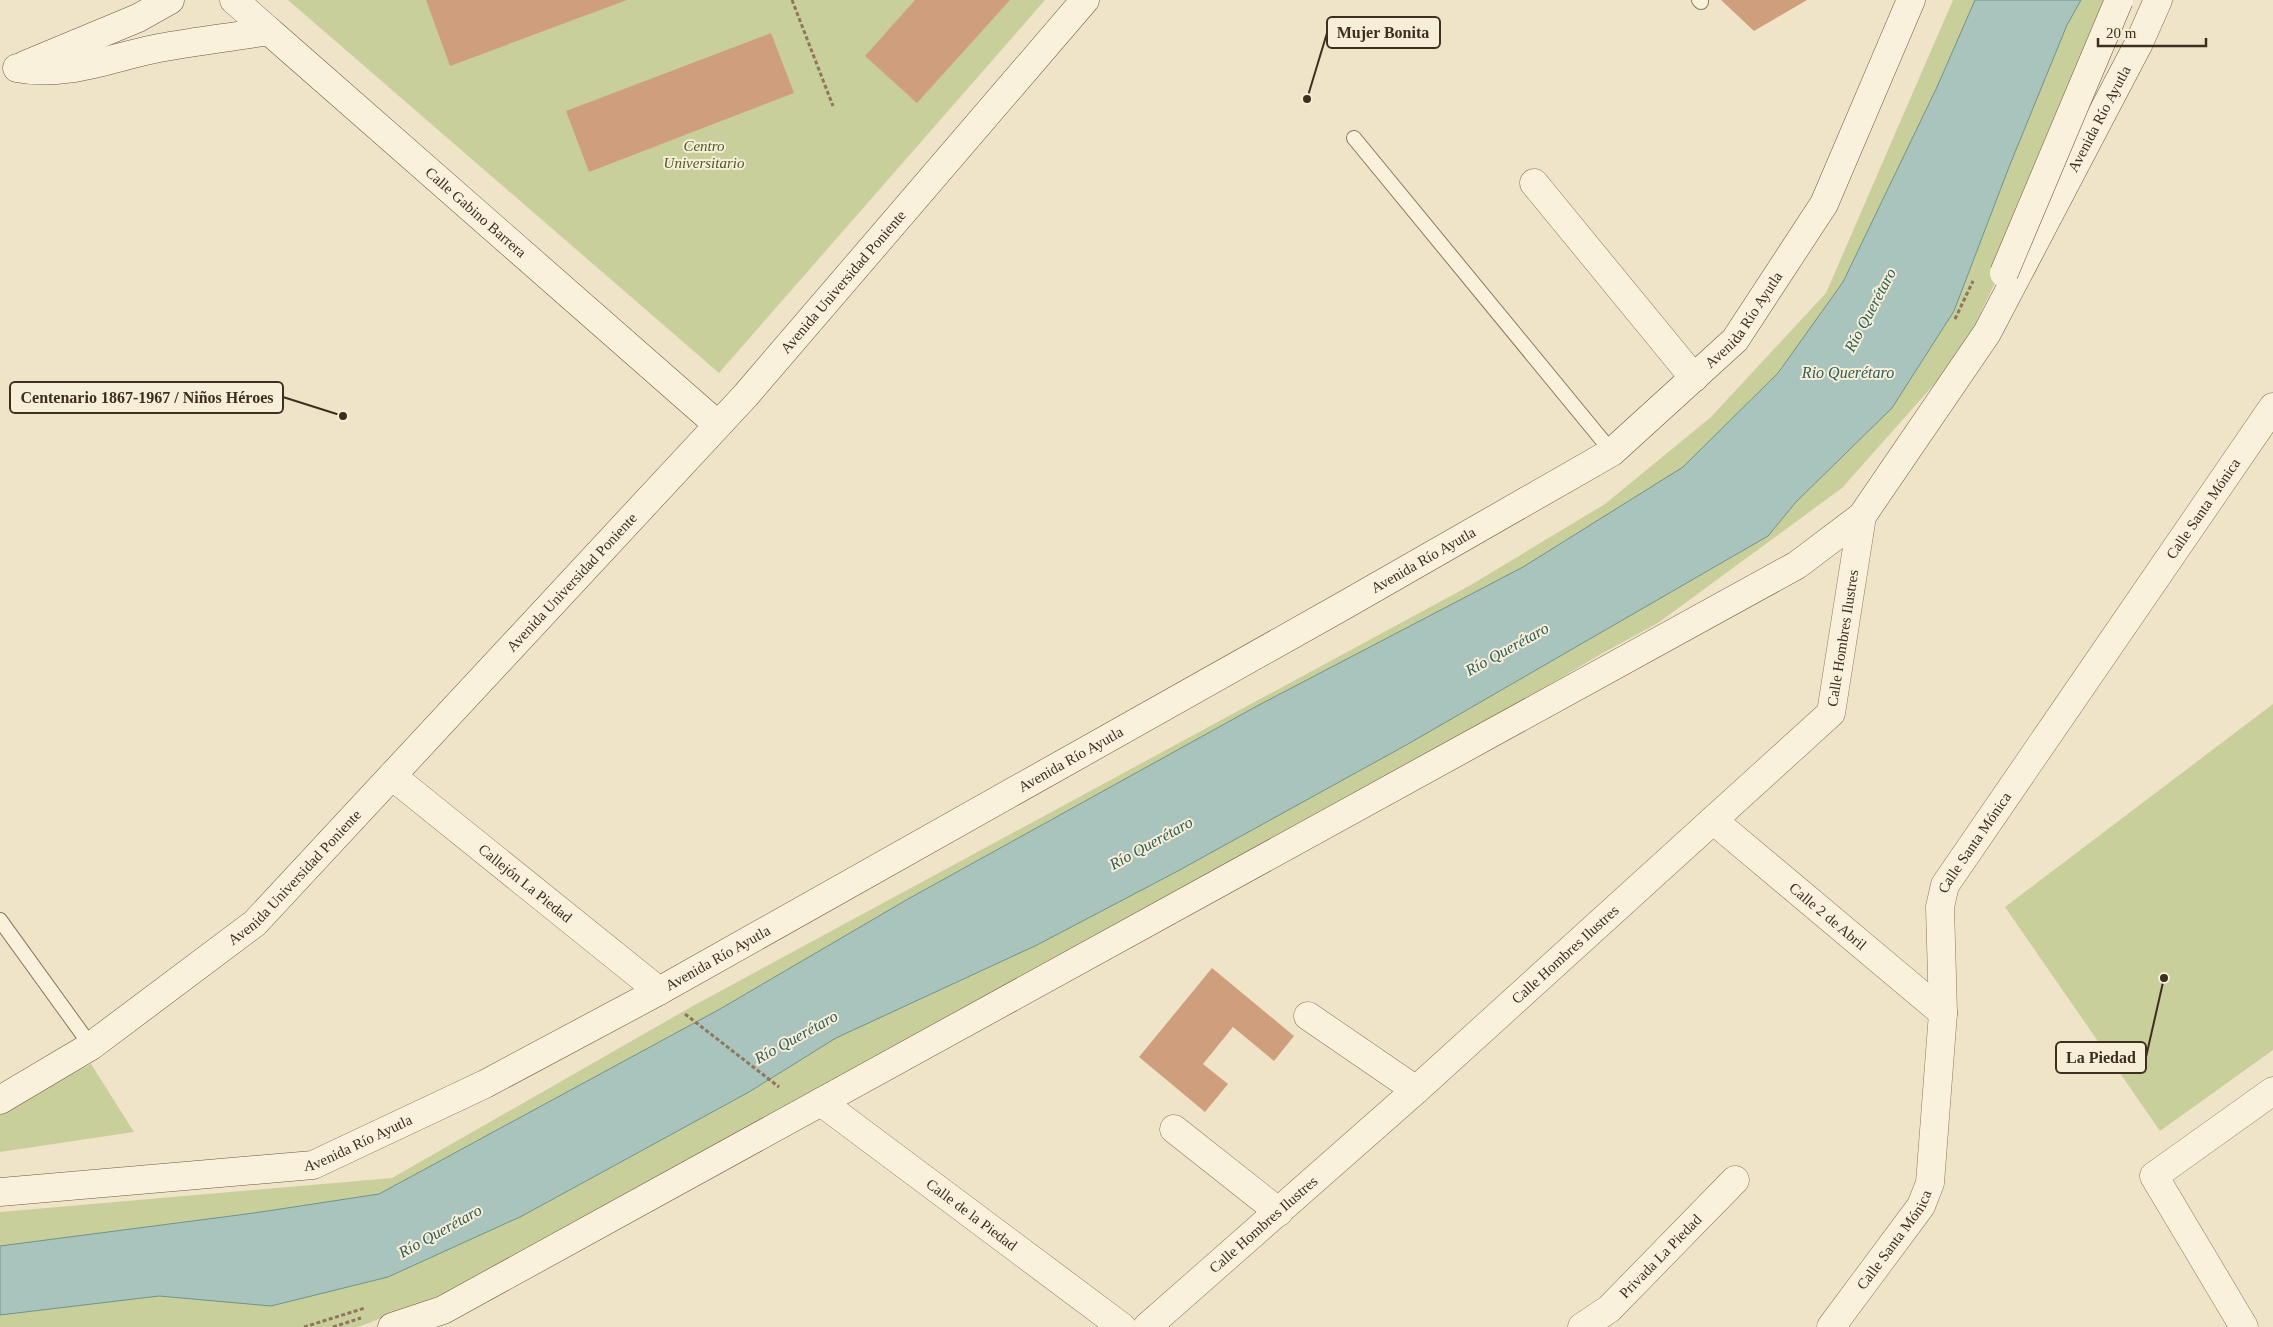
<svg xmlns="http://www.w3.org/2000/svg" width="2273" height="1327" font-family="Georgia,serif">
  <rect width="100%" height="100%" fill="#f0e4c8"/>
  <path fill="#c9cf9b" d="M288 0H1045L719 373Z
    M1953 0H2130L1961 354 1842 488 1658 623 1601 654 1310 827 481 1280 358 1327H0V1212L392 1178 691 1007 1469 586 1605 504 1711 417 1826 293Z
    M2273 704V1050L2160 1131 2005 907Z
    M91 1064 134 1132 0 1152V1111Z"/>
  <path fill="#a9c4bc" stroke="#6f938a" d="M1975 0H2081L2067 25 2009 167 1954 311 1892 408 1796 502 1768 536 1408 744 1176 872 1037 945 836 1038 749 1092 522 1216 388 1277 271 1306 159 1296 0 1315V1246L254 1213 379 1194 720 1009 908 899 1257 706 1523 567 1683 467 1778 373 1843 282 1937 87Z"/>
  <path fill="#cf9f7d" d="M426 0H627L450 66Z
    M915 0H1010L917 103 865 56Z
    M1721 0H1807L1754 31Z
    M771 33 794 93 589 172 566 111Z
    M1212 968 1294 1036 1274 1061 1233 1027 1203 1064 1228 1084 1205 1112 1139 1057Z"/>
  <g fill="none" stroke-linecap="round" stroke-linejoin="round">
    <g stroke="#8d765c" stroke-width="16">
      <path id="lane" d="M1699 0 1701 2
        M1354 138 1612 452
        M0 920 91 1046"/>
    </g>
    <g stroke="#8d765c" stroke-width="29">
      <g id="street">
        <path d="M234 0 269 31"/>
        <path d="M1534 183 1694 378"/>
        <path id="s1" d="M392 776 659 991"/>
        <path id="s2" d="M1713 820 1943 1013"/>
        <path d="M1308 1016 1416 1090"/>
        <path id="s3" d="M821 1102 1122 1327"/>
        <path d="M1174 1129 1279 1212"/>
        <path id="s4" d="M1147 1327 1416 1090 1831 713 1862 516"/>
        <path id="s5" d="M1582 1327 1609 1309 1735 1180"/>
        <path id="s6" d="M1831 1327 1921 1206 1930 1183 1943 1013 1940 907 1945 885 2273 407"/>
        <path d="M2244 1327 2154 1176 2273 1091"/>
      </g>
    </g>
    <g stroke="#6f573f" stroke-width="29">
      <g id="secondary">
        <path d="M25 65 138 18 170 0"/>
        <path id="s7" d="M17 68C66 78 112 57 159 48 196 41 233 37 269 31L718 425"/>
        <path id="s8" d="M0 1100 91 1046 255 923 746 395 1085 0"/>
        <path id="s9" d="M0 1192 313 1165 485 1084 659 991 1343 606 1612 452 1735 340 1824 204 1911 0"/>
        <path id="s10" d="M392 1327 443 1310 1797 565 1862 516 1987 333 2139 43 2158 0"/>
      </g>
    </g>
    <path stroke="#8d765c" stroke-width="3" stroke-dasharray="4 2.5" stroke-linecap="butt" d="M792 0 833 106
      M1955 319 1973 281
      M685 1014 779 1087
      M304 1327 365 1308
      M333 1327 361 1318"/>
    <use href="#lane" stroke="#faf1dc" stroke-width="14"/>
    <use href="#street" stroke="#faf1dc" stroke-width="28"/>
    <use href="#secondary" stroke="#faf1dc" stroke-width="28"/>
    <g stroke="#6f573f" stroke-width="29" stroke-linecap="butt">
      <path id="secondary-bridge" d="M2004 273 2119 0"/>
    </g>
    <use href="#secondary-bridge" stroke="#faf1dc" stroke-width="28"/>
  </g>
  <g text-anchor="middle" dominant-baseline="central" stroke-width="4" stroke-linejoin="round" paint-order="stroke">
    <g font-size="15" fill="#3d2e20" stroke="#f7eed8">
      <text stroke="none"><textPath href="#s10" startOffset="2144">Avenida Río Ayutla</textPath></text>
      <text stroke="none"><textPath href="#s7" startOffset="531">Calle Gabino Barrera</textPath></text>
      <text stroke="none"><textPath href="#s8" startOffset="1181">Avenida Universidad Poniente</textPath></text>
      <text stroke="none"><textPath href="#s9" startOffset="1984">Avenida Río Ayutla</textPath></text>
      <text stroke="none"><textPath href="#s6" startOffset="931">Calle Santa Mónica</textPath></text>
      <text stroke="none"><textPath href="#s9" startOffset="1579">Avenida Río Ayutla</textPath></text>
      <text stroke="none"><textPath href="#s8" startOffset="776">Avenida Universidad Poniente</textPath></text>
      <text stroke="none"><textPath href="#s4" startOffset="995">Calle Hombres Ilustres</textPath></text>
      <text stroke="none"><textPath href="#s9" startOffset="1174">Avenida Río Ayutla</textPath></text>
      <text stroke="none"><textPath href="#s6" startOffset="526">Calle Santa Mónica</textPath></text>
      <text stroke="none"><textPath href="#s8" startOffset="371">Avenida Universidad Poniente</textPath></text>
      <text stroke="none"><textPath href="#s1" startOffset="171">Callejón La Piedad</textPath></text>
      <text stroke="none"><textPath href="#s2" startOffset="150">Calle 2 de Abril</textPath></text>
      <text stroke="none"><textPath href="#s4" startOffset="560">Calle Hombres Ilustres</textPath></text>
      <text stroke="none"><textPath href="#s9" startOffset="769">Avenida Río Ayutla</textPath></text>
      <text stroke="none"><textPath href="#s9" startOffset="364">Avenida Río Ayutla</textPath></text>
      <text stroke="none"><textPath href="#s3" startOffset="188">Calle de la Piedad</textPath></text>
      <text stroke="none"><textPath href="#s4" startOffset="155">Calle Hombres Ilustres</textPath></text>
      <text stroke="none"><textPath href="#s6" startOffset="108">Calle Santa Mónica</textPath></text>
      <text stroke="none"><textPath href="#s5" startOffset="106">Privada La Piedad</textPath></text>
    </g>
    <g font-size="15" font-style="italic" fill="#4d5a26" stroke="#f7eed8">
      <text x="704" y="146">Centro<tspan x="704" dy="17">Universitario</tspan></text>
    </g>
    <g font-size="16" font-style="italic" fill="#2f5d5a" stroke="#f7eed8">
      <text transform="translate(1870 310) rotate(-62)">Río Querétaro</text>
      <text x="1848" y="372">Rio Querétaro</text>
      <text transform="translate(1507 649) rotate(-29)">Río Querétaro</text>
      <text transform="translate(1151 843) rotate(-29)">Río Querétaro</text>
      <text transform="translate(796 1037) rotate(-29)">Río Querétaro</text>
      <text transform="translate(440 1231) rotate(-29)">Río Querétaro</text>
    </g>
  </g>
  <path fill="none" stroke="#3d2e20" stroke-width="2" d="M1307 99L1327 33M343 416L283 397M2164 978L2146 1057"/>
  <g fill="#3d2e20" stroke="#f7eed8" stroke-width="2">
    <circle cx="1307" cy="99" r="5"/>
    <circle cx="343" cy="416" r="5"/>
    <circle cx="2164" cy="978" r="5"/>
  </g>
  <g fill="#f7eed8" stroke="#3d2e20" stroke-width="2">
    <rect x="1327" y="17" width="113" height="31" rx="5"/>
    <rect x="10" y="382" width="273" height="31" rx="5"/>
    <rect x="2056" y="1042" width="90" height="31" rx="5"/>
  </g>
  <g font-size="16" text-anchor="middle" font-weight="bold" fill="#3d2e20">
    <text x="1383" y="38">Mujer Bonita</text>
    <text x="147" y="403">Centenario 1867-1967 / Niños Héroes</text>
    <text x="2101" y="1063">La Piedad</text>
  </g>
  <path d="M2098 38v8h108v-8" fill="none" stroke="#3d2e20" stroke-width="2.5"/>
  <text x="2106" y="38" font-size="15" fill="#3d2e20" stroke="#f7eed8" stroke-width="4" paint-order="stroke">20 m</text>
</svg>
